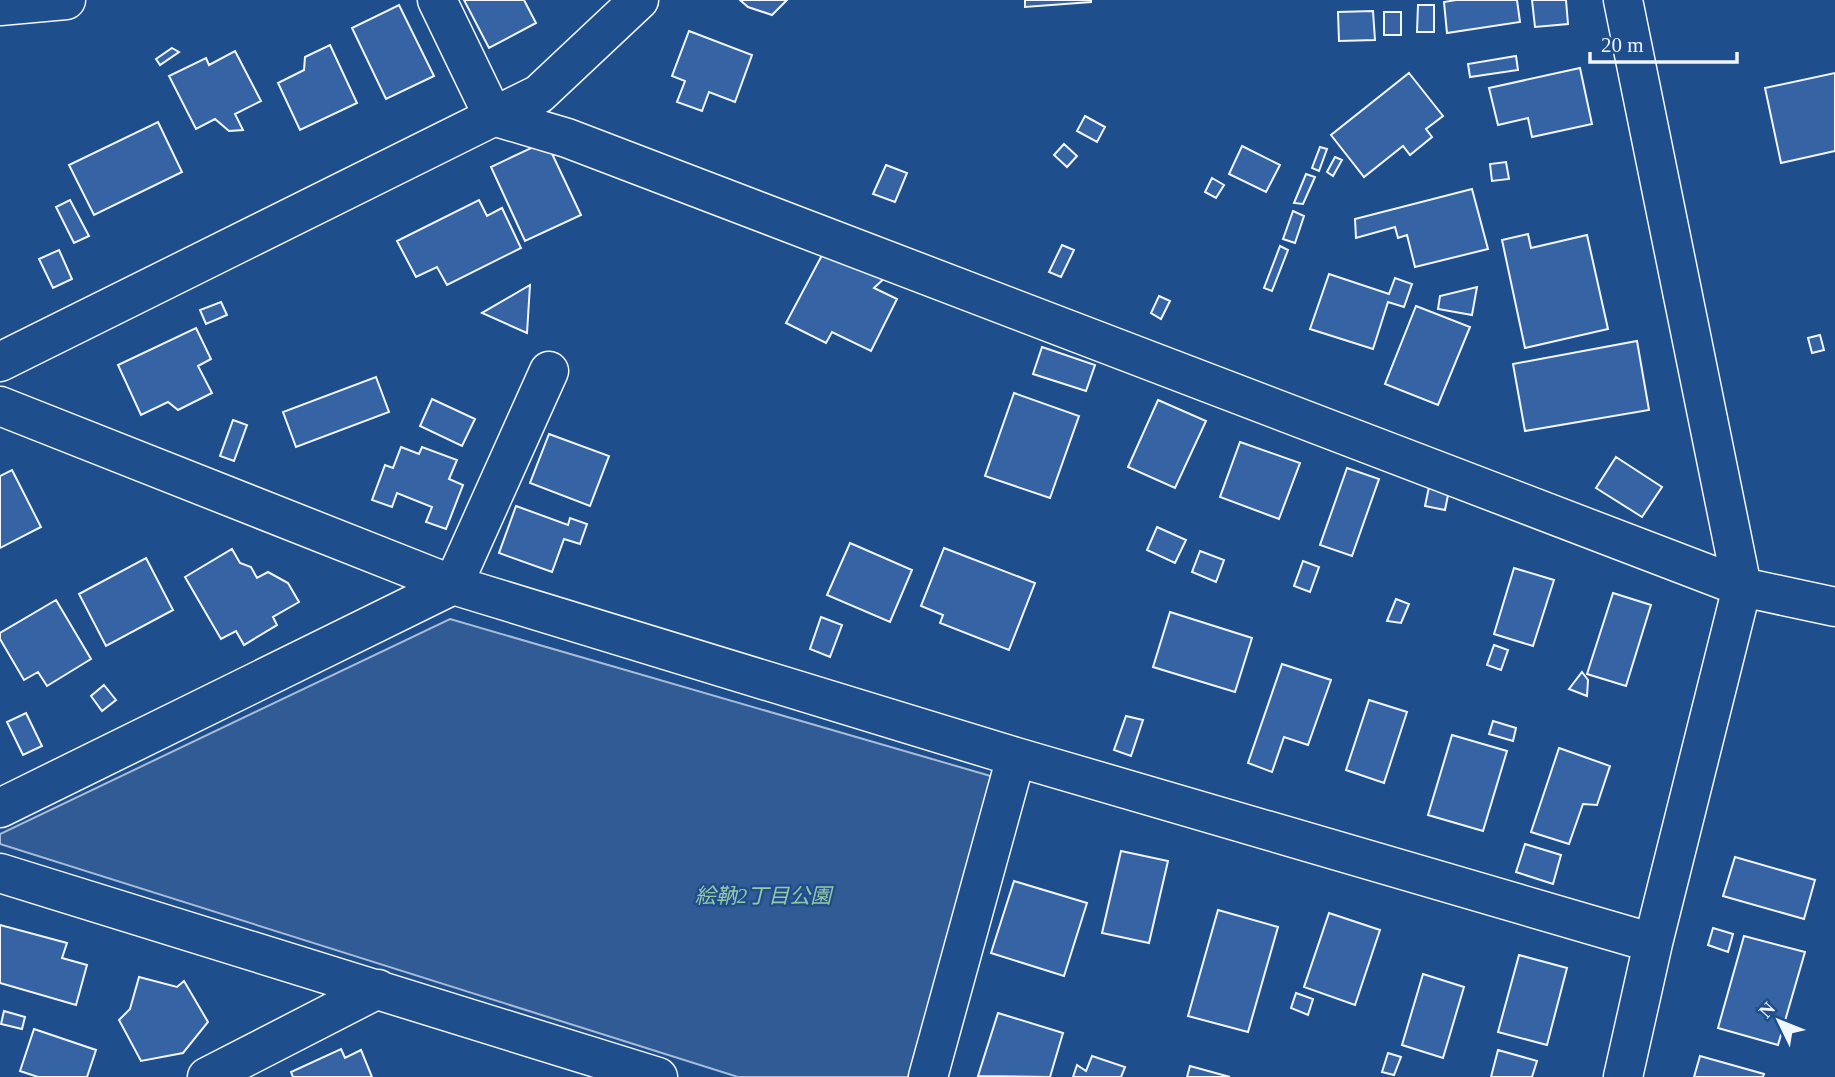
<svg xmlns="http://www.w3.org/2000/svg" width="1835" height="1077" font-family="'Times New Roman','Noto Sans JP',serif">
  <rect width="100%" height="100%" fill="#1f4e8c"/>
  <path fill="#305b95" stroke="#a8bbd7" stroke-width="2" d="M450 619 994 777 908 1077H738L0 844V834Z"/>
  <path fill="#3563a3" stroke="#f2f6ff" stroke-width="2" d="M464 0H524L536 23 489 48Z
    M740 0H787L772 15 748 7Z
    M1025 0H1091V2L1025 7Z
    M1456 0H1517L1520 22 1447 33 1444 2Z
    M1532 0H1566L1568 24 1535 27Z
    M399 5 434 76 386 99 352 28Z
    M1418 5H1434V32H1417Z
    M1373 11 1375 40 1339 41 1338 12Z
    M1384 12H1401V35H1384Z
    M689 31 752 55 735 102 709 92 702 111 677 102 685 81 672 76Z
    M330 45 357 103 300 130 278 83 304 70 305 57Z
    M172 48 179 52 160 65 156 59Z
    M235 51 261 101 235 114 243 130 229 131 215 119 196 129 169 76 206 58 209 65Z
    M1516 56 1518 70 1470 77 1468 64Z
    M1580 68 1592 124 1532 137 1528 118 1498 125 1489 88Z
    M1409 73 1443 116 1426 129 1432 137 1410 155 1403 146 1364 177 1331 135Z
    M1835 73V151L1781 163 1765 88Z
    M1085 116 1105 127 1097 142 1077 131Z
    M158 122 182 172 94 215 69 165Z
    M546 141 581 215 525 241 491 167Z
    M1064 144 1077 156 1067 167 1054 155Z
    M1242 146 1280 165 1266 192 1229 174Z
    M1320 147 1327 149 1319 171 1312 168Z
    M1335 157 1342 160 1333 176 1327 172Z
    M1506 162 1509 179 1492 181 1490 164Z
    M886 165 907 173 895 202 873 194Z
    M1306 174 1315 177 1303 204 1294 203Z
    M1212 178 1224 185 1216 198 1205 192Z
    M1472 189 1488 249 1415 267 1407 235 1398 238 1395 227 1356 238 1355 219Z
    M70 200 89 236 74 243 56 207Z
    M479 200 487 216 502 208 521 248 447 285 437 267 416 277 397 241Z
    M1293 211 1304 216 1295 243 1283 239Z
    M1528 234 1531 248 1587 235 1608 329 1525 348 1502 240Z
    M829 242 890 273 874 288 897 299 871 351 832 332 826 343 786 323Z
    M1062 245 1074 250 1061 277 1049 272Z
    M1280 246 1288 250 1272 291 1264 288Z
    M59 250 72 279 53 288 39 259Z
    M1329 274 1389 294 1395 278 1412 284 1404 307 1388 302 1373 349 1310 329Z
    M530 285 527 333 482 313Z
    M1477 287 1472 315 1438 309 1440 296Z
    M1159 296 1170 301 1161 319 1151 313Z
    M221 302 227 315 206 324 200 310Z
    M1416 306 1470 327 1438 405 1385 384Z
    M196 328 211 359 198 366 212 393 178 410 168 402 141 415 118 365Z
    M1820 335 1824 350 1812 353 1808 338Z
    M1637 341 1649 410 1525 431 1513 364Z
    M1042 347 1095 365 1086 391 1033 374Z
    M376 377 389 412 296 447 283 412Z
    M1014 393 1079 416 1050 498 985 476Z
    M432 399 475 419 462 446 420 426Z
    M1158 400 1206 421 1175 488 1128 467Z
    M233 420 247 425 234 461 220 456Z
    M549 434 609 456 590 506 530 483Z
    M1240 442 1300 463 1279 519 1220 497Z
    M401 447 419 454 422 447 457 460 449 479 463 485 446 529 426 522 432 507 397 493 392 507 372 500 385 465 393 468Z
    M1616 457 1662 487 1642 517 1596 488Z
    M1347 468 1379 479 1352 556 1320 545Z
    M12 470 41 527 0 548V476Z
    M1429 487 1448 495 1445 510 1425 506Z
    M516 506 568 525 570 518 587 524 580 544 564 539 552 572 499 553Z
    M1157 527 1186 540 1175 563 1147 550Z
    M850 543 912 570 890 622 827 595Z
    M944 548 1035 583 1009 650 940 623 943 615 921 606Z
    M232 549 240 563 251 567 257 578 268 572 288 583 299 602 273 617 277 625 244 645 236 631 221 639 185 577Z
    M1200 551 1224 560 1216 582 1192 572Z
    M146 558 173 610 106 646 79 594Z
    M1303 561 1319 567 1310 592 1294 586Z
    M1514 568 1554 580 1533 646 1494 634Z
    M1613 593 1651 605 1626 686 1587 674Z
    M1396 599 1409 604 1401 623 1387 621Z
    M56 600 91 659 47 686 38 672 24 680 0 639V633Z
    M1170 612 1252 638 1235 692 1153 667Z
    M821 617 842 625 830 657 810 649Z
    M1494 645 1508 650 1501 670 1487 665Z
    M1282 664 1331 680 1308 745 1284 737 1272 772 1248 763Z
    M1582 672 1588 680 1587 696 1569 689Z
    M104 685 116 700 102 711 91 696Z
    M1369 700 1407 712 1384 783 1346 770Z
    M26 713 42 746 23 755 7 722Z
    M1126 716 1143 720 1131 756 1114 750Z
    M1493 721 1516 728 1513 741 1489 734Z
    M1452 735 1507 751 1483 831 1428 815Z
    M1559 748 1610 766 1597 805 1583 804 1569 844 1531 832Z
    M1525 844 1561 855 1553 884 1516 872Z
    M1121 851 1168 861 1149 943 1102 933Z
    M1735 857 1815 880 1804 919 1723 896Z
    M1014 881 1087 903 1064 976 991 953Z
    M1218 910 1278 927 1248 1032 1188 1016Z
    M1329 913 1380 930 1355 1005 1304 987Z
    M0 925 67 943 62 958 87 965 76 1005 0 983Z
    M1713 928 1733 934 1728 952 1708 945Z
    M1744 936 1805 952 1778 1045 1718 1028Z
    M1519 955 1567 968 1547 1045 1498 1032Z
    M1423 974 1464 987 1443 1058 1402 1045Z
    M139 977 177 987 184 981 208 1022 183 1053 141 1061 119 1020 130 1009Z
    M1296 993 1313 999 1308 1015 1291 1008Z
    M4 1011 25 1017 22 1029 1 1024Z
    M998 1013 1063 1033 1050 1077 978 1076Z
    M34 1029 96 1050 87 1077H38L20 1071Z
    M341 1049 345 1058 361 1050 372 1077H293L291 1072Z
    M1498 1050 1537 1061 1532 1077H1491Z
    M1388 1053 1401 1057 1394 1075 1382 1072Z
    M1092 1056 1125 1067 1121 1077H1073L1077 1065 1086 1071Z
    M1700 1056 1764 1074 1763 1077H1694Z
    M1190 1066 1230 1077H1187Z"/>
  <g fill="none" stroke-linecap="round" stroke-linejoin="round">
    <g stroke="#f2f6ff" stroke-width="41">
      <path id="minor" d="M437 0 493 116 567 138 1742 587 1835 607
        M0 6 66 0
        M0 362 539 94 639 0
        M0 406 453 585 1016 757 1653 943
        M0 808 453 585 549 371
        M0 873 658 1077
        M207 1077 378 989
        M928 1077 1016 757
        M1623 1077 1653 943 1742 587 1623 0"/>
    </g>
    <use href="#minor" stroke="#1f4e8c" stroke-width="38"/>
  </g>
  <g text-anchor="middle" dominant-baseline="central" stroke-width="5" stroke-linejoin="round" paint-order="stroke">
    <g font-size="21" font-style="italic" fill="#97c8a6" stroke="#1f4e8c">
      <text x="763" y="896">絵靹2丁目公園</text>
    </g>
  </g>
  <g transform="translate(1779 1021) rotate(313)" stroke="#1f4e8c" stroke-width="5" paint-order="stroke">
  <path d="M0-5L12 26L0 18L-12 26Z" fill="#f2f6ff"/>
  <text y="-10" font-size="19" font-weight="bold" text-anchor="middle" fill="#f2f6ff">N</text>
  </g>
  <path d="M1590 52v10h147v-10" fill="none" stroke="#f2f6ff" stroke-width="3.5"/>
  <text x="1601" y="52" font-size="21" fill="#f2f6ff" stroke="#1f4e8c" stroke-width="5" paint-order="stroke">20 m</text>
</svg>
